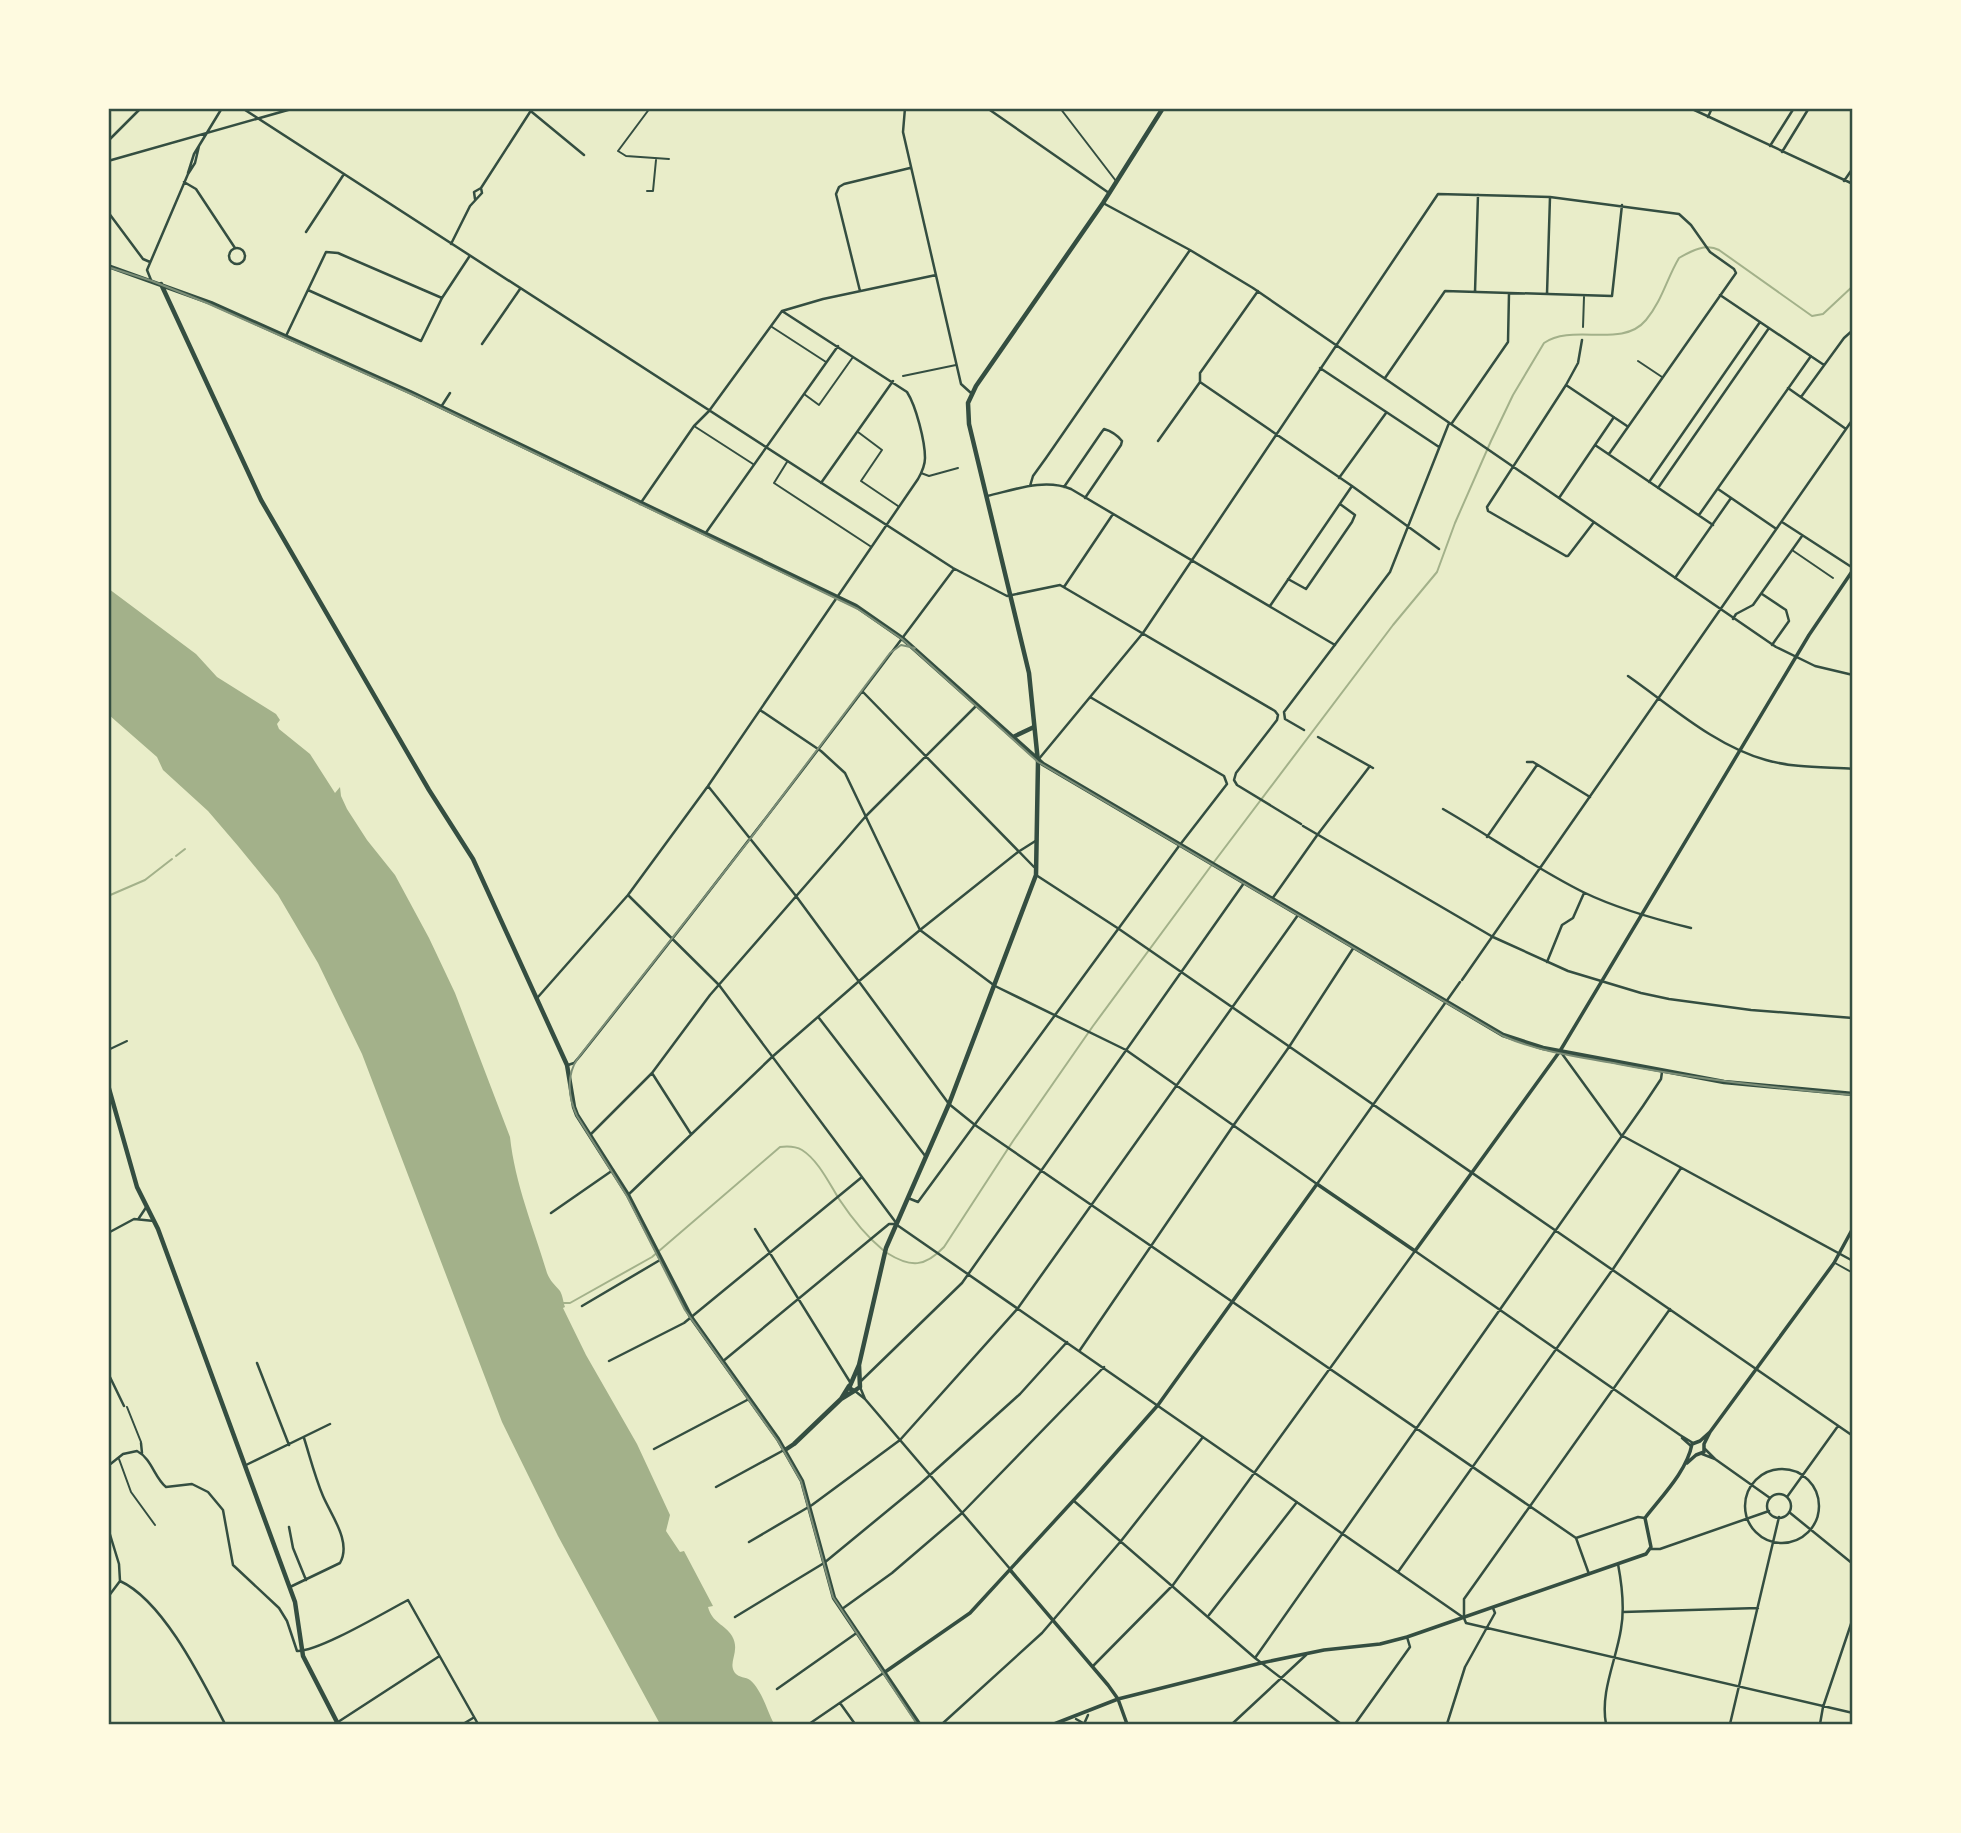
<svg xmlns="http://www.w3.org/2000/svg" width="1961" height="1833" font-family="'Work Sans',sans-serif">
  <rect width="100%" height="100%" fill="#e9edc9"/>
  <path fill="#a3b18a" d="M109 589 196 654 217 677 276 714 280 720 277 724 279 729 310 754 335 793 340 787 341 796 347 809 367 840 395 875 429 938 455 993 510 1137C515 1184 534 1229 547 1273 550 1281 555 1285 560 1291 563 1296 563 1302 565 1307L563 1308 586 1355 637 1444 657 1487 670 1515 666 1531 680 1552 684 1551 713 1606 708 1607C712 1623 725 1624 732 1636 741 1652 727 1662 735 1673 739 1678 746 1677 750 1680 762 1690 767 1711 774 1724H660L558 1536 502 1422 362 1054 318 963 278 895 238 846 208 811 163 770 157 757 109 715Z"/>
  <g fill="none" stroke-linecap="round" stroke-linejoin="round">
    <path stroke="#a3b18a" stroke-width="2" d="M176 856 185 849
      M1214 862 1393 625 1437 572 1455 523 1491 441 1513 395 1544 343C1573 323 1622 349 1646 320 1662 301 1667 278 1679 258 1691 251 1706 243 1719 250L1812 316 1823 314 1853 286
      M108 896 145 880 172 859
      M887 1253C911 1268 925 1267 944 1247L1013 1141 1093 1026 1211 866
      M563 1303H570L652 1257 780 1147C788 1146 795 1146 802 1150 818 1160 829 1183 839 1199 851 1217 866 1236 883 1250"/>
    <path stroke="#344e41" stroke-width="2" d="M650 108 618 151 626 156 669 159
      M1060 108 1116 181
      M647 191H653L656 160
      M772 327 826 362
      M1583 327 1584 297
      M1638 361 1662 377
      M903 376 956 365
      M804 394 819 405 853 357
      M694 426 753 464
      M858 432 882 450 861 481 898 506
      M787 462 774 483 870 546
      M921 473 929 476 958 468
      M1792 550 1833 578
      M108 1050 127 1041
      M1835 1263 1853 1273
      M127 1407 141 1442
      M119 1459 131 1492 155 1525"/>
    <path stroke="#344e41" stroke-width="2.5" d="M1076 1719 1083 1723
      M1084 1724 1088 1715"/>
    <path stroke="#344e41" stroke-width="2.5" d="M242 108 953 568 1007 596 1060 585 1275 711 1278 715 1277 720 1236 773 1234 780 1237 785 1301 824
      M527 108 584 155
      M905 108 903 132 961 384 971 393
      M987 108 1109 193
      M1690 108 1853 184
      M1708 117 1712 108
      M108 141 141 108
      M1770 146 1794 108
      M1782 152 1809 108
      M108 161 295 108
      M188 173 194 154 222 108
      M1844 181 1853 168
      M184 182 196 189 235 248
      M475 199 474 192 481 188 530 112
      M1103 203 1190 250 1253 288 1776 647 1815 666 1853 675
      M108 212 143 259 150 262
      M306 232 344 174
      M451 244 470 206 482 193 481 188
      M229 256a8 8 0 1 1 16 0a8 8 0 1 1-16 0Z
      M151 280 147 270 188 174 195 163 199 146
      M308 290 421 341 442 298 469 257
      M860 291 836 194 839 187 844 184 910 168
      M1475 292 1478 195
      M1547 294 1550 197
      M1720 295 1824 365
      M286 336 326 252 338 253 442 298
      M1582 340 1578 363 1566 385 1487 507 1488 511 1566 556H1568L1594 522
      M482 344 520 289
      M1320 368 1439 447
      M1385 378 1445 291 1612 296 1622 205
      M1200 382 1352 486 1439 549
      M1566 385 1627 426
      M1788 388 1846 429
      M1801 397 1844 338 1853 330
      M441 407 450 393
      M1452 423 1508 342 1509 293
      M1158 441 1200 382V373L1258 291
      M1595 445 1713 525
      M1339 478 1386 413
      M1649 482 1760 322
      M821 483 893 381
      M1030 486 1033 476 1046 458 1190 250
      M1064 487 1101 433 1104 429C1111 431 1118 436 1122 441L1121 445 1085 498
      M1658 488 1769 328
      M1718 489 1775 528
      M987 496C1014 490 1044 478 1071 489L1335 645
      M1559 498 1614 417
      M640 504 694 426 709 411 782 311 823 299 936 275
      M1699 515 1811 356
      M1782 522 1853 568
      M705 534 838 346
      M1675 578 1731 498
      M1288 579 1306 589 1352 522 1355 515 1340 504
      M1064 587 1113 514
      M1762 594 1786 610 1789 621 1772 645
      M1270 606 1352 486
      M1733 619 1736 614 1753 605 1802 536
      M1628 676C1671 706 1715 746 1766 760 1794 768 1824 767 1853 769
      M863 692 1034 867
      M760 710 821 751 845 773 920 930 995 986 1126 1050 1317 1184 1460 982
      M1304 730 1285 719 1284 712 1390 572 1449 423
      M1318 737 1373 768
      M1038 760 1143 633 1438 194 1550 197 1679 214 1691 225 1710 252 1734 269 1736 273 1609 454
      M1527 762H1533L1590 797
      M708 786 796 896 949 1104 975 1125 1576 1538
      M1443 809C1490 836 1533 867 1583 892 1618 909 1654 919 1691 928
      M1303 826 1493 937 1568 971 1641 993 1669 999 1751 1010 1853 1018
      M1487 837 1537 765
      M1036 875 1119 929 1853 1436
      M628 895 719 985 897 1224
      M1272 899 1318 834 1370 766
      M1547 962 1562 925 1573 918 1584 893
      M1462 980 1853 419
      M538 997 628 895 708 786 918 479C922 472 925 465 925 458 925 441 916 406 907 392L782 311
      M819 1018 926 1157
      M1560 1051 1621 1135 1853 1261
      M568 1065 574 1063 580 1056C707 896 832 733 954 569
      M652 1073 691 1134
      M591 1134 652 1073 710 995 866 816 977 705
      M628 1195 772 1057 858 982 920 930 1018 852 1037 840
      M908 1198 918 1202 1179 846 1227 784 1224 776 1090 697
      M551 1213 613 1170
      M139 1218 147 1206
      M897 1225 1464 1618 1466 1623 1853 1713
      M755 1229 850 1382
      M108 1233 134 1219 154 1221
      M582 1306 660 1260
      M1080 1350 1233 1126 1289 1047 1354 947
      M609 1361 684 1323 862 1177
      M722 1362 889 1224H897
      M257 1363 289 1445
      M108 1373 124 1406
      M861 1381 962 1283 1244 883
      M860 1387 865 1399
      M855 1391 865 1399 1011 1570
      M1682 1438 1691 1446
      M141 1443 142 1453
      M654 1449 749 1399
      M1705 1449 1715 1459 1770 1498
      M1702 1454 1715 1459
      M246 1465 330 1424
      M108 1466 123 1454 137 1451C152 1459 154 1477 166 1487L192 1484 208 1492 223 1510 233 1565 279 1608 287 1621 297 1651C318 1652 385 1612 408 1600L478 1724
      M1745 1506a37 37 0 1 1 74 0a37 37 0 1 1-74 0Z
      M716 1487 784 1450
      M1767 1506a12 12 0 1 1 24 0a12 12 0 1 1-24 0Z
      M1787 1497 1838 1426
      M1074 1501 1255 1658 1341 1724
      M1789 1512 1853 1564
      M289 1527 293 1548 306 1580
      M108 1528 119 1564 120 1581
      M749 1542 812 1505 900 1440 1018 1308 1298 915
      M1651 1549H1660L1769 1511
      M1398 1572 1613 1269 1681 1168
      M1589 1574 1576 1538 1638 1517 1645 1518
      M120 1581C164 1601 203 1682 225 1724
      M290 1587 340 1563C352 1542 331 1515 323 1496 315 1477 310 1457 304 1438
      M108 1597 120 1581
      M842 1609 892 1573 962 1513 1104 1367
      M1623 1612 1758 1608
      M1209 1615 1297 1502
      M735 1617 824 1563 920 1484 1020 1394 1067 1342
      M1464 1618V1599L1670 1309
      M1255 1658 1643 1106 1661 1079 1662 1072
      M1093 1666 1173 1585 1415 1251 1680 1435 1693 1443
      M777 1689 858 1632
      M840 1703 855 1724
      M338 1722 438 1657
      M463 1724 473 1718
      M809 1724 885 1672
      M942 1724 1042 1633 1121 1541 1203 1437
      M1232 1724 1306 1655
      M1355 1724 1410 1647 1407 1637
      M1447 1724 1465 1667 1495 1613 1493 1608
      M1606 1724C1600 1692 1616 1661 1621 1629 1625 1607 1622 1585 1618 1564
      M1730 1724 1779 1517
      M1820 1724 1823 1707 1853 1618"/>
    <path stroke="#344e41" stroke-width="3.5" d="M1687 1463 1696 1455 1704 1452V1444L1710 1432 1834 1263 1853 1228
      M1011 1571 1108 1685 1118 1699 1127 1724
      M885 1672 970 1613 1083 1490 1158 1405 1317 1184 1415 1251 1560 1051 1809 635 1853 570
      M1054 1724 1118 1699 1261 1663 1324 1650 1380 1644 1407 1637 1646 1554 1651 1547 1645 1518C1662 1496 1687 1471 1692 1444L1700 1441 1710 1432"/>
    <path stroke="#344e41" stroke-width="4.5" d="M108 266 211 303 410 392 856 606 902 638 1043 764 1503 1035 1543 1048 1724 1082 1853 1094
      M161 284 261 500 429 790 473 859 567 1065 574 1107 577 1115 628 1195 691 1317 778 1439 802 1481 834 1598 919 1724
      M1013 737 1034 727
      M108 1085 137 1187 158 1229 295 1602 303 1656 338 1724
      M859 1365 849 1388 854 1391 860 1387 859 1365 886 1248 949 1104 1036 875 1038 762 1029 673 969 424 968 403 976 386 1103 203 1163 108
      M841 1399 849 1386
      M785 1450 794 1444 841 1399 854 1391"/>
    <path stroke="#7c8e77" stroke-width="2" d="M108 267 152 281 207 303 418 397 858 609 902 639 1038 762 1503 1036C1539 1052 1579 1057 1618 1064 1696 1079 1773 1088 1853 1095
      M915 648 901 645 890 653 750 839 578 1058C566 1075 568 1097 577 1116L627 1196 685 1310 778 1441 801 1481 833 1597 917 1724"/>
  </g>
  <rect width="1961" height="1833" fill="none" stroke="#fefae0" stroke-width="220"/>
  <rect x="110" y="110" width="1741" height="1613" fill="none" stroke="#344e41" stroke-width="2.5"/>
</svg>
